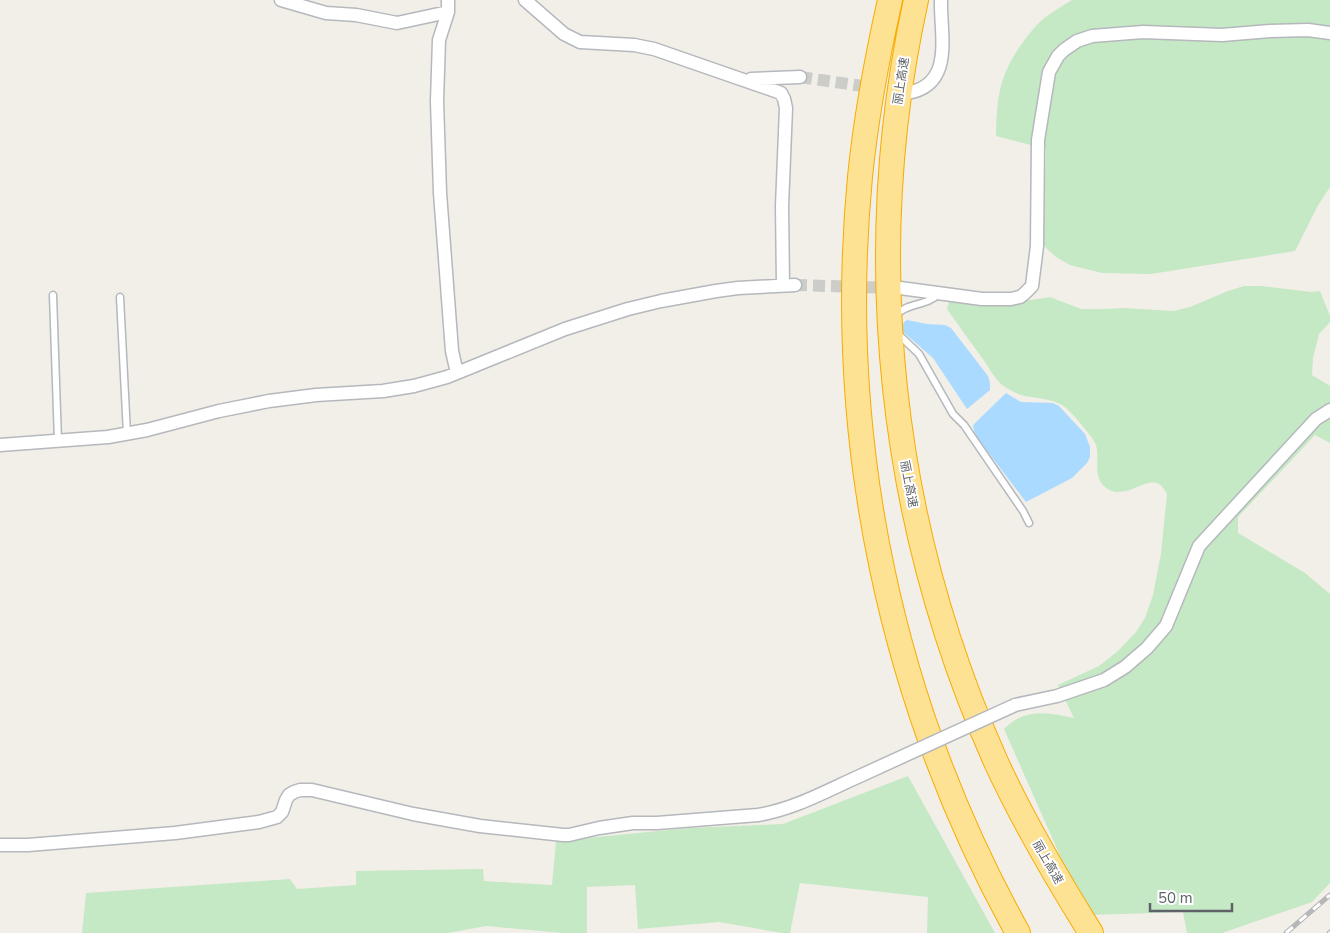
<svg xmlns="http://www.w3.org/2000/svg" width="1330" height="933" font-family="'Nunito Sans','Noto Sans SC',sans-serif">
  <rect width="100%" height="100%" fill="#f1efe8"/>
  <path fill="#c5e8c5" d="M1072 0H1330V187L1317 207 1295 251 1151 274 1102 273 1070 265 1056 257 1043 245 1046 149 996 136C997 96 999 76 1023 42 1029 34 1035 26 1043 19 1052 12 1062 6 1072 0Z
    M1244 286H1261L1311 292 1320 291 1330 316V322L1319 334 1313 358 1312 375 1330 386V443L1315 435 1238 517V533L1305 573 1330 594V883L1312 902 1222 933H1187L1183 912 1090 915 1066 869 1004 729C1008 725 1013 721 1017 719 1036 709 1055 714 1074 718L1058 685 1099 666 1118 651 1136 632 1145 618 1153 595 1161 554 1167 494C1164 489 1162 485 1157 483 1144 478 1121 504 1103 485 1093 474 1100 458 1096 445 1093 437 1072 413 1065 407 1051 396 1029 400 1014 392 1009 389 1004 387 1001 384 994 377 988 367 983 359 971 343 959 326 947 309L949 301 1006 304 1050 297 1081 309H1106L1123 308 1174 311 1190 307 1228 291Z
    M908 776 995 933H927L928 897 800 883 790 933H782L719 922 638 929 635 885 587 887V933H563L486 926 448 933H82L86 893 290 879 297 889 356 885V871L483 869 484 881 552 885 556 841 689 828 783 824Z"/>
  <path fill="#aadaff" d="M907 320 927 324 945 325 951 328 988 376 990 383V390L967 409 933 358 902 331C902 326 902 323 907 320Z
    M1006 393 1021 402 1053 403 1059 406 1085 434 1090 447V457L1087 463 1072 478 1026 502 975 435 973 425Z"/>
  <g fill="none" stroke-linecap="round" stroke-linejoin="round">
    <path stroke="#ccccc8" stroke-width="12" stroke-dasharray="12 6" stroke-linecap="butt" d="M800 77 904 92
      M795 285 892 288"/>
    <g stroke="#b5b8bc" stroke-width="9">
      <path id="lane" d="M53 295 58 441
        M120 297 127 434
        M897 314C909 302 928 306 938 294
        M897 333 919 354 953 414 964 425 1023 511 1029 523"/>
    </g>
    <g stroke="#b5b8bc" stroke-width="15">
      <path id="street" d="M281 0 326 13 356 15 397 23 448 12
        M448 0V12L439 40 437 101 440 193 452 351 457 373
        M525 0 564 34 580 42 634 45 654 49 781 93 784 99 786 108 782 206 783 285
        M751 79 800 77
        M907 93C955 85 940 35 941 0
        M900 288 982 299H1011L1020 297 1024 294 1032 286 1037 246 1038 140 1049 72 1058 56 1064 50 1077 41 1092 36 1143 32 1222 35 1270 31 1308 30 1330 33
        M0 445 108 437 147 430 219 411 269 401 316 395 383 391 414 386 447 377 565 329 628 309 661 301 716 291 738 288 795 285
        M1015 705 1057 696 1104 680 1125 667 1147 648 1166 626 1199 546 1316 419 1330 410
        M0 845H28L175 833 259 822 277 817 282 812 286 800 289 795 294 792 300 790H312L413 814 480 826 563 835H569L599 828 633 823H657L758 815C795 809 828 790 862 775"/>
    </g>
    <g stroke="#f9ab00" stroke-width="26">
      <path id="highway" d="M890 0C877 58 866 117 860 177 835 438 890 703 1018 933
        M916 0C860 255 889 523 996 762 1023 821 1056 877 1091 933"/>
    </g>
    <use href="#lane" stroke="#fff" stroke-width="6"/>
    <use href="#street" stroke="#fff" stroke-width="12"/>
    <use href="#highway" stroke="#fde293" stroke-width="24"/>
    <g stroke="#b6b7b8" stroke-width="5">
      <path id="rail" d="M1286 933 1330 895
        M1329 933 1330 932"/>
    </g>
    <use href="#rail" stroke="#fff" stroke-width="3" stroke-dasharray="9" stroke-linecap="butt"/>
    <g stroke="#b5b8bc" stroke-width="15" stroke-linecap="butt">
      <path id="street-bridge" d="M862 775 1015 705"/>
    </g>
    <use href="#street-bridge" stroke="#fff" stroke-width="12"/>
  </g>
  <g text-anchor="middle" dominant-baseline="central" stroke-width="4" stroke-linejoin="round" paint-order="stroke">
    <g font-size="12" fill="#5f6368" stroke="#fff">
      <text transform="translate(901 81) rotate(-81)">丽上高速</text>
      <text transform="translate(909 484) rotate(79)">丽上高速</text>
      <text transform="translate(1048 862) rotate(60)">丽上高速</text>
    </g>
  </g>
  <path d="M1150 903v8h82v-8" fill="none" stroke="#5f6368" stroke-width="2.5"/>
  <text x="1158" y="903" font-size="15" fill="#5f6368" stroke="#ffffff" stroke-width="4" paint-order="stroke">50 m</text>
</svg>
